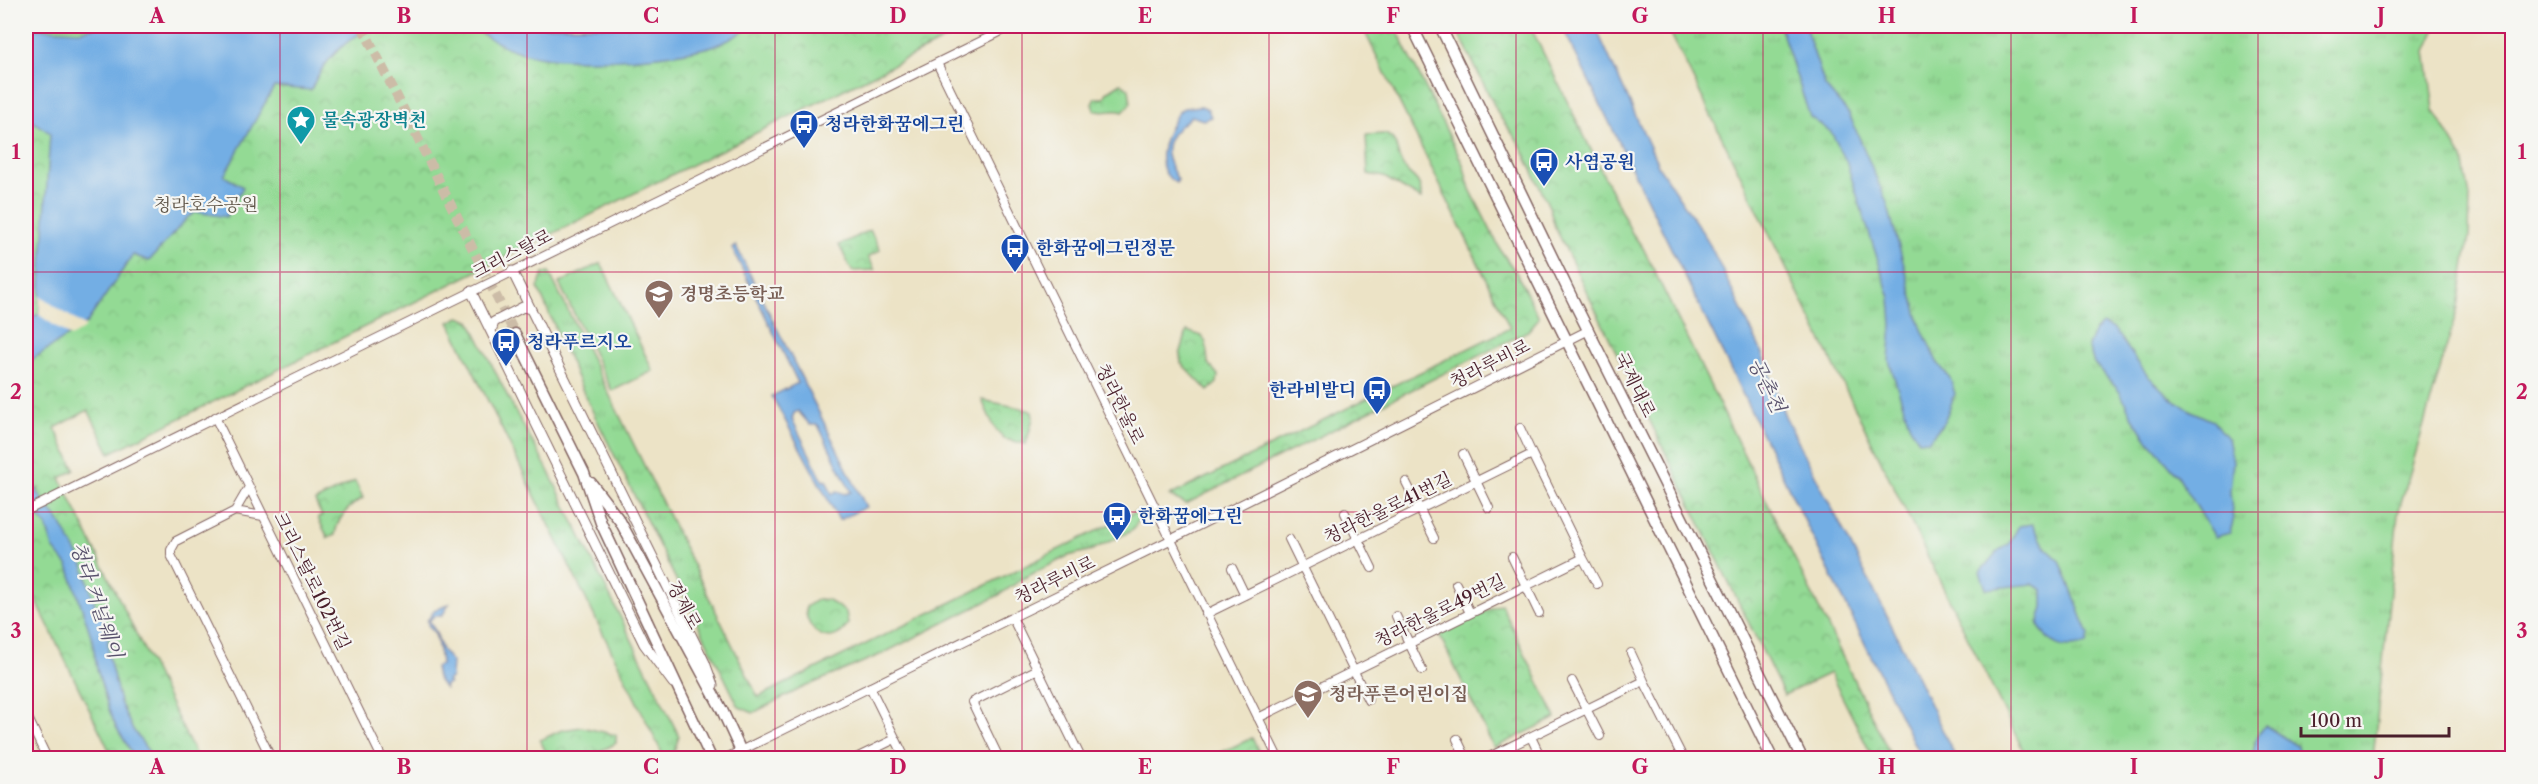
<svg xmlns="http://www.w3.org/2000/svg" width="2538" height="784" font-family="'Libre Caslon Text','Noto Serif KR',serif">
  <defs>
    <pattern id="grass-tufts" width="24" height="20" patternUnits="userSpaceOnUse" patternTransform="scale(1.5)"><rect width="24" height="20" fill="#93da94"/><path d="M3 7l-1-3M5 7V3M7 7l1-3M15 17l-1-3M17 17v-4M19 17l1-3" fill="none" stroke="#80bb80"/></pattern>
    <pattern id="park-crowns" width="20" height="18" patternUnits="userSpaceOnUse" patternTransform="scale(1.5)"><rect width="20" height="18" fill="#93da94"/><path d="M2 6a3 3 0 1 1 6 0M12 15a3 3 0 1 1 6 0" fill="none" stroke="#80bb80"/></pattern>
  </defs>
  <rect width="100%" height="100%" fill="#f6f6f2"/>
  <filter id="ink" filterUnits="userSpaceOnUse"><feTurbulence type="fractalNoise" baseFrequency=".0167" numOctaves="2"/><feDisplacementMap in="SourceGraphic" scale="12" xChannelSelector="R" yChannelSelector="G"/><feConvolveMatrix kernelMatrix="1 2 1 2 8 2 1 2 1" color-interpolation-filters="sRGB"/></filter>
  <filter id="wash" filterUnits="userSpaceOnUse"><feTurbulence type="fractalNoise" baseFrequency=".008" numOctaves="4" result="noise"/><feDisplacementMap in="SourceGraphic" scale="24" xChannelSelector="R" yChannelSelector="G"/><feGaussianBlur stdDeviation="1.35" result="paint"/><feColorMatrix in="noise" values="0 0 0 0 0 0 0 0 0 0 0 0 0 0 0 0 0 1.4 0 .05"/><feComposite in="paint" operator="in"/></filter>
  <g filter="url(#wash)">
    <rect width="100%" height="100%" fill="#ece3c6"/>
    <path fill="url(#grass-tufts)" stroke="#6e7c60" stroke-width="1.5" d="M1667 26H2437L2426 51 2434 110 2463 159 2470 197 2469 236 2458 307 2398 514 2373 758H2027Z
      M549 272 758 697 1139 510 1141 514 1133 530 1092 550 1068 556 1024 578 999 595 882 654 802 688 753 713 739 707 585 396 538 288 543 274Z
      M459 317 470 321 513 407 547 468 679 736 674 752 664 757 449 322Z"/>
    <path fill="url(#park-crowns)" stroke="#6e7c60" stroke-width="1.5" d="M26 26H972L110 453 88 410 55 428 75 470 60 478 197 758H113L26 580V496L40 488 26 494Z
      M1362 26H1395L1463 164 1470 189 1501 251 1517 274 1539 318 1528 331 1186 504 1169 496 1510 328Z
      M1455 26H1530L1632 233 1643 248 1892 758H1869L1872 756 1830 673 1784 695 1555 227 1550 209 1520 144 1500 117Z
      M1121 83 1129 89 1131 103 1123 112C1112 108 1104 115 1094 110L1092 104 1095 98H1104L1107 92Z
      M1385 134C1399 140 1395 150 1401 162 1408 179 1422 174 1421 199L1384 177 1368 174 1366 135Z
      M870 230 880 250 868 257 875 270 852 271 839 245Z
      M1187 331 1202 336 1206 343 1208 363 1218 375 1217 383 1208 391 1181 363 1180 355Z
      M982 400C993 403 1025 407 1032 412L1033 418 1026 444 1004 439 994 427Z
      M355 481 363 498C349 506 337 518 335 535L328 538 318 518 322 516 315 501Z
      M818 599 828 600 846 612 848 624C832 651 804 631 806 607Z
      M1501 604 1556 718 1494 748 1439 634Z
      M582 727 616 735V743C597 755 571 759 549 758L540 740 562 730Z
      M1252 738 1262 758H1209Z"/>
    <path fill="#93da94" stroke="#6e7c60" stroke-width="1.5" d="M601 263 653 371 612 391 559 283Z"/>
    <path fill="#73aee4" stroke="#5e6688" stroke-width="1.5" fill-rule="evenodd" d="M101 26H378C348 35 322 62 311 90L274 87 224 176 243 187 226 217 196 212 188 217 149 261 133 255 86 324 28 362 26 366V321L39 314 50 133 26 117V28L79 31Z
      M464 26H751C741 32 730 41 719 44 673 60 559 67 514 50 496 44 482 31 464 26Z
      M1562 26H1595L1659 167 1707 239 1759 346 1785 416 1889 620 1956 758H1921Z
      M1780 26H1805L1825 86 1849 114 1887 203 1921 327 1937 362 1950 378 1955 394 1944 422 1929 440 1919 441 1910 427 1889 361 1892 325 1890 298 1846 161 1831 132 1810 117Z
      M1201 106 1208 109 1211 117 1203 120 1191 116C1187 121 1181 124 1177 129 1159 146 1168 163 1178 180L1176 183C1152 170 1163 138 1174 120 1176 116 1177 112 1182 109 1187 107 1195 107 1201 106Z
      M736 246 866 507 839 520 772 396 798 383 732 248ZM798 411 810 425H818L851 492 845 494 837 491 832 494 826 480 823 481 792 419 794 413Z
      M2103 324 2114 329 2147 375 2171 398 2193 412 2213 421 2228 438 2233 462 2230 492 2233 521 2230 533 2215 537 2177 474 2149 441 2131 415 2120 392 2094 363 2088 346 2095 330Z
      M26 474 48 508 58 519 82 562 95 604 108 627V654L120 702 132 728 153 758H135L116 727 108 707 97 669 92 639 68 566 53 548 46 525 26 501Z
      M2032 524 2046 548 2060 561 2089 635 2087 644C2063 651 2051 647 2038 625L2043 607V590L2032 584 1986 589 1980 572 1995 554 2009 544 2019 526Z
      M449 604 442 616H434L429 621 436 632 442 650 452 662 451 677 447 681 449 683 445 685V689L437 678 435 667 441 665C441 659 437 640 435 634 432 629 428 628 427 621L434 611Z
      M2265 725 2297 746 2300 758H2252L2256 739Z"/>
    <path fill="#ece3c6" d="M40 296 86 327 71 337 39 315Z"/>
  </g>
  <g filter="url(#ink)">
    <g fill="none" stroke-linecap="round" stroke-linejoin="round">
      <path stroke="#ccbca7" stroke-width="10" stroke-dasharray="10 5" stroke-linecap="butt" d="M362 26 515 334"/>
      <g stroke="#836461" stroke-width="10">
        <path id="minor" d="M937 63 1278 758
          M215 417 382 758
          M1520 428 1532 454
          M1463 454 1489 508
          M1406 482 1434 538
          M26 511 1012 26
          M235 511 176 541 171 550V555L271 758
          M235 511 263 516
          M235 511 249 487
          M1345 513 1372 568
          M1289 539 1368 700
          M1512 557 1539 613
          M1583 558 1597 584
          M1232 568 1245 595
          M1456 584 1470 613
          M1206 614 1532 454 1583 558 1258 718
          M1396 616 1422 670
          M1012 617 1081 758
          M1631 653 1644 681
          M1572 681 1600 736
          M870 687 905 758
          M26 714 47 758
          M1531 737 1541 758
          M1457 739 1466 758
          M726 758 1170 540 1589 330
          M856 758 895 739
          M999 758 972 702 1038 669
          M1487 758 1644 681 1683 758"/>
      </g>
      <g stroke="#836461" stroke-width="11">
        <path id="tertiary" d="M512 271 705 663 713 685
          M471 291 644 644 673 683
          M491 331 494 322 523 307 530 309"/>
      </g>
      <g stroke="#836461" stroke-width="13">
        <path id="secondary" d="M1412 26 1772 758
          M1440 26 1573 300 1802 758
          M515 334 584 473 601 523 711 758
          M591 483 620 521 722 710 744 758"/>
      </g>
      <use href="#minor" stroke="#fff" stroke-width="8"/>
      <use href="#tertiary" stroke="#fff" stroke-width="9"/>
      <use href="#secondary" stroke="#fff" stroke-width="10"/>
    </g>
  </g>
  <path fill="none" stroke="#c2185b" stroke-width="1.5" stroke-opacity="0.55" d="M280 26V758M527 26V758M775 26V758M1022 26V758M1269 26V758M1516 26V758M1763 26V758M2011 26V758M2258 26V758M26 272H2512M26 512H2512"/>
  <defs>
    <g id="sight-pin" transform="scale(1.5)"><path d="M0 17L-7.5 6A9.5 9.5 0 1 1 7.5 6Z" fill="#0f9aa8" stroke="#f6f6f2"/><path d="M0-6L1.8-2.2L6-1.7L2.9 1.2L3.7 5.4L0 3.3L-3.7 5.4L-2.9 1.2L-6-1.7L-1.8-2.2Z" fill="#fff"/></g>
    <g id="bus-pin" transform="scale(1.5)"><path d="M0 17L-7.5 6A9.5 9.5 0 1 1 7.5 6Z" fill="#1a4fb4" stroke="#f6f6f2"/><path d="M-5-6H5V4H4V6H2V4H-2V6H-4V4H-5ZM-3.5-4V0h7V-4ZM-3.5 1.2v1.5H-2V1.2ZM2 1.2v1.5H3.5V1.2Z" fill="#fff"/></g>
    <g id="school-pin" transform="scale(1.5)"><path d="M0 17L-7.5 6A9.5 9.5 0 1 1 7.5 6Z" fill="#8d6e63" stroke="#f6f6f2"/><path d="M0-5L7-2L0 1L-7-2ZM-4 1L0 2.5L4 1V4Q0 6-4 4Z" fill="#fff"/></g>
  </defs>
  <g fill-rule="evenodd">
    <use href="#sight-pin" x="301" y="120"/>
    <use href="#bus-pin" x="804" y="124"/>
    <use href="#bus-pin" x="1544" y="162"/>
    <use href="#bus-pin" x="1015" y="248"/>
    <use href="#school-pin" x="659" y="294"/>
    <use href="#bus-pin" x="506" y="342"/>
    <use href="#bus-pin" x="1377" y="390"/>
    <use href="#bus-pin" x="1117" y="516"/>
    <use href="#school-pin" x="1308" y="694"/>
  </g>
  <g text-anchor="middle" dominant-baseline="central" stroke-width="4.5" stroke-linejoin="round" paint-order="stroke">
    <g font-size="18" font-weight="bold" fill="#0d838f" stroke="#f6f6f2" text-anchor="start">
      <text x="322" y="120">물속광장벽천</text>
    </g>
    <g font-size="18" font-weight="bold" fill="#164399" stroke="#f6f6f2" text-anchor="start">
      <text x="825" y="124">청라한화꿈에그린</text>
      <text x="1565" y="162">사염공원</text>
      <text x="1036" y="248">한화꿈에그린정문</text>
      <text x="527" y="342">청라푸르지오</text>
      <text x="1356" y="390" text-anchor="end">한라비발디</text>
      <text x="1138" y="516">한화꿈에그린</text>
    </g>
    <g font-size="18" fill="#60574a" stroke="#f6f6f2">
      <text x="206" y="205">청라호수공원</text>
    </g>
    <g font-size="18" fill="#4a1f2b" stroke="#f6f6f2">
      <text transform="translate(512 254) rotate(-27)">크리스탈로</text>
      <text transform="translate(1490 364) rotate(-27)">청라루비로</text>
      <text transform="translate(1635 385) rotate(64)">국제대로</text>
      <text transform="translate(1120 404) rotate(64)">청라한울로</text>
      <text transform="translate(1388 508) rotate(-26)">청라한울로41번길</text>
      <text transform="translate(1055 580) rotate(-26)">청라루비로</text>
      <text transform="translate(312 581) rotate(64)">크리스탈로102번길</text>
      <text transform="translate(684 605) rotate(62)">경제로</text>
      <text transform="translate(1440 611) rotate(-26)">청라한울로49번길</text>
    </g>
    <g font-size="18" font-weight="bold" fill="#785e54" stroke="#f6f6f2" text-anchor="start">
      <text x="680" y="294">경명초등학교</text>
      <text x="1329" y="694">청라푸른어린이집</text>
    </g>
    <g font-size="20" font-style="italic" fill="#58516c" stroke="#f6f6f2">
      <text transform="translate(1767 385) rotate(64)">공촌천</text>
      <text transform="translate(97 600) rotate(71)">청라 커널웨이</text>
    </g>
  </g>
  <rect width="2538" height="784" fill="none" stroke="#f6f6f2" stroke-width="66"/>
  <path d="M2301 727v9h148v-9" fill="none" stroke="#4a1f2b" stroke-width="3"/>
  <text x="2310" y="727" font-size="18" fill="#4a1f2b" stroke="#f6f6f2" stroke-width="4.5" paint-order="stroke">100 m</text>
  <rect x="33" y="33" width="2472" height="718" fill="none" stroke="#c2185b" stroke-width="2"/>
  <g font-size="20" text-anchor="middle" font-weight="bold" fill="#c2185b">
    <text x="157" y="23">A</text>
    <text x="404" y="23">B</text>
    <text x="651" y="23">C</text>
    <text x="898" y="23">D</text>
    <text x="1145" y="23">E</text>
    <text x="1393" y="23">F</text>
    <text x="1640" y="23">G</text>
    <text x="1887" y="23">H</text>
    <text x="2134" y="23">I</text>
    <text x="2381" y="23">J</text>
    <text x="16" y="159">1</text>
    <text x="2522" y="159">1</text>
    <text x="16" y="399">2</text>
    <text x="2522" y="399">2</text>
    <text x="16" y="638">3</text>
    <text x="2522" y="638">3</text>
    <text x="157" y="774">A</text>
    <text x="404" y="774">B</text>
    <text x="651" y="774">C</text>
    <text x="898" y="774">D</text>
    <text x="1145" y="774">E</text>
    <text x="1393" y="774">F</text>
    <text x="1640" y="774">G</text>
    <text x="1887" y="774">H</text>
    <text x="2134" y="774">I</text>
    <text x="2381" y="774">J</text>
  </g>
</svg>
